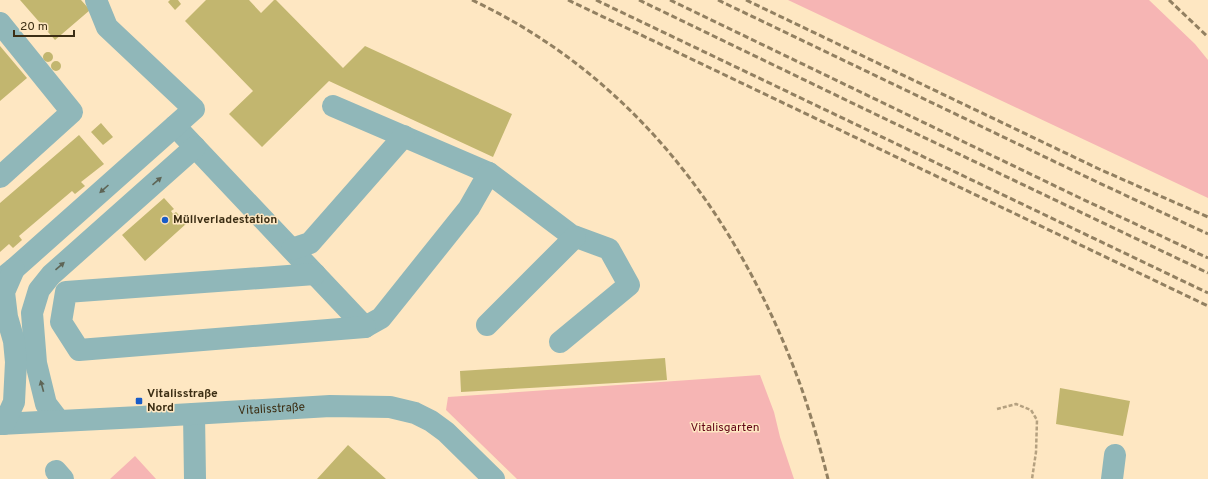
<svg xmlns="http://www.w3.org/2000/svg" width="1208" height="479" font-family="Overpass,sans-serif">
  <rect width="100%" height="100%" fill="#fee7c2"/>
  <path fill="#f6b5b4" d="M788 0H1149L1195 44 1208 60V198Z
    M760 375 774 412 780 437 794 479H517L446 410 448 397Z
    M135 456 156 479H110Z"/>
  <path fill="#c2b66f" d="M20 0H81L90 10 55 40Z
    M170 0H178L181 4 175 10 168 2Z
    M206 0H249L261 13 274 0H276L343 68 365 46 512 114 493 157 329 81 262 147 229 114 253 91 185 21Z
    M0 46 27 78 0 101Z
    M43 57a5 5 0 1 1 10 0a5 5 0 1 1-10 0Z
    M51 66a5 5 0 1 1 10 0a5 5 0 1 1-10 0Z
    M101 123 113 137 103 145 91 132Z
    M79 135 104 164 81 182 85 186 75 194 72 191 19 236 22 240 13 248 9 244 0 252V203Z
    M164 198 174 209 171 211 173 214 176 212 187 223 145 261 122 235Z
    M665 358 667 380 461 392 460 371Z
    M1060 388 1130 401 1123 436 1056 424Z
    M348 445 386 479H317Z"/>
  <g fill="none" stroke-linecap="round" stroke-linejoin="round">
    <path stroke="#b5a180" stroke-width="2.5" stroke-dasharray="4 2" stroke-linecap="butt" d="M997 409 1016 404 1031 410 1037 420 1036 452 1032 479"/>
    <g stroke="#90b7b9" stroke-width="22">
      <path d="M0 23 72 112 0 177"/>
      <path d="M333 106 489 173"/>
      <path d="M175 126 365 327 381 318 469 208 489 173 571 235 609 249 629 285 560 342"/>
      <path d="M292 249 310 243 404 136"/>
      <path d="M315 274 66 292 61 322 79 350 365 327"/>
      <path d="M0 280 14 269 194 109 107 27 96 0"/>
      <path d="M487 325 575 237"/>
      <path d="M194 414 195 479"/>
      <path d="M59 421 46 404 36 363 32 313 39 290 51 275 195 147"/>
      <path id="s1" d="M0 424 140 417 330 406 390 407 415 413 431 421 446 432 494 479"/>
      <path d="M4 424 14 402 16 362 14 341 7 317 4 292 14 269"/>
      <path d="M56 471 63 479"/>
      <path d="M1112 479 1115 455"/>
    </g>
    <path stroke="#928061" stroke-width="3" stroke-dasharray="6 3" stroke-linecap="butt" d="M472 0C635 77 739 218 800 384 811 415 820 447 828 479
      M568 0 1208 306
      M596 0 1208 293
      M639 0 875 114 1208 273
      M670 0 1078 197 1208 258
      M718 0 1095 181 1208 234
      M746 0 1099 169 1208 217
      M1169 0 1208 37"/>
  </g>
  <defs><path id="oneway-solid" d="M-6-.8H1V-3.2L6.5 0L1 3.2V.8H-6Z"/></defs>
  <g fill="#5e6556">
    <use href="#oneway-solid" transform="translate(157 181) rotate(-41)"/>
    <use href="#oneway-solid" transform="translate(104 189) rotate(138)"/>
    <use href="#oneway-solid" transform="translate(60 266) rotate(-41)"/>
    <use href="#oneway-solid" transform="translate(42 386) rotate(-105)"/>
  </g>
  <g fill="#195cc8" stroke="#fee7c2" stroke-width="1.5">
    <circle cx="165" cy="220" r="4"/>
    <rect x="135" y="397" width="8" height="8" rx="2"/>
  </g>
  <g text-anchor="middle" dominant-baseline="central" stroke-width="3" stroke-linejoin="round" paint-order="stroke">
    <g font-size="12" font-weight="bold" fill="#3c2e14" stroke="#fee7c2" text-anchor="start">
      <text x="173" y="220">Müllverladestation</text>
      <text x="147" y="394">Vitalisstraße<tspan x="147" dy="14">Nord</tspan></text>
    </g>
    <g font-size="12" fill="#3c2e14" stroke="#fee7c2">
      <text stroke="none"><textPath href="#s1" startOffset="272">Vitalisstraße</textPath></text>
    </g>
    <g font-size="12" fill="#620416" stroke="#fee7c2">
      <text x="725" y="428">Vitalisgarten</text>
    </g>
  </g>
  <path d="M14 30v6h60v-6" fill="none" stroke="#3c2e14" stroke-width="2"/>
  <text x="20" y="30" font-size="12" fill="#3c2e14" stroke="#fee7c2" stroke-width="3" paint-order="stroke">20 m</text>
</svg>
